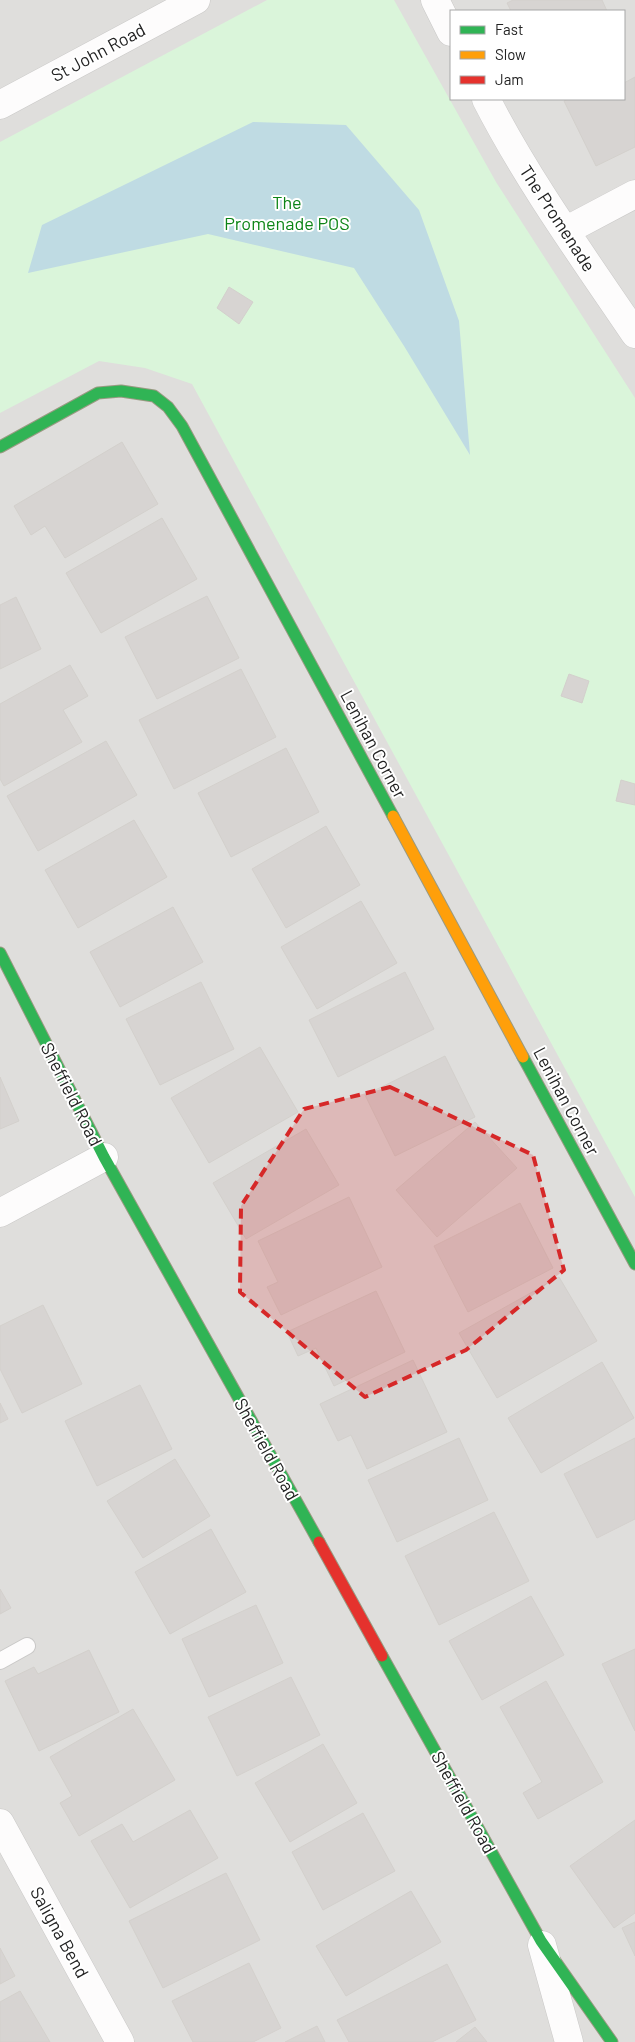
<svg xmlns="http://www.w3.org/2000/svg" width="635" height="2042" font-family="Barlow,sans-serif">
  <rect width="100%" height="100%" fill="#f0eeeb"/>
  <path fill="#dfdedc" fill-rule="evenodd" d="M0 0H635V2042H0ZM451 11H624V99H451Z"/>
  <path fill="#daf5da" d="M267 0H394L496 182 635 398V1197L192 384 145 368 99 361 0 413V142Z"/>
  <path fill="#bfdbe3" d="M253 122 346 125 419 210 459 321 470 455 404 346 354 268 208 234 28 273 42 225Z"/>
  <path fill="#d7d4d2" stroke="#d3d0cc" d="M513 0H602L607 11H511L507 3Z
    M635 77V147L596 166 564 101 568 99H624V83Z
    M229 287 253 302 239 324 217 308Z
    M122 442 158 504 65 558 45 526 31 535 14 506Z
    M162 518 197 579 101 633 66 573Z
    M207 596 239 658 157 699 125 637Z
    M16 597 41 649 0 669V605Z
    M70 665 88 696 63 710 82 742 4 786 0 779V704Z
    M241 669 276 737 174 789 139 720Z
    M569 674 589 681 582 703 561 696Z
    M106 741 137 795 38 851 7 796Z
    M286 748 319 812 231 857 198 793Z
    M621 780 635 784V805L616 801Z
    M134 820 167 877 78 928 45 870Z
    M326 826 360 885 286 928 252 869Z
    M361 901 397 963 317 1009 281 947Z
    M173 907 203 962 120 1007 90 952Z
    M405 972 434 1029 338 1077 309 1020Z
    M201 982 234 1049 160 1085 126 1019Z
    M260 1047 298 1112 209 1163 171 1098Z
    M445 1056 475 1117 395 1156 365 1095Z
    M0 1077 19 1121 0 1129Z
    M475 1122 517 1168 437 1237 396 1190Z
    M306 1129 339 1185 246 1239 213 1183Z
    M349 1197 382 1267 281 1315 267 1287 278 1282 258 1241Z
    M520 1203 553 1268 468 1312 434 1246Z
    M559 1277 597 1341 497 1398 459 1333Z
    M376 1291 405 1352 334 1386 316 1348 298 1356 287 1332Z
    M43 1305 82 1384 22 1413 0 1369V1326Z
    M413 1360 447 1432 367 1469 351 1435 338 1441 320 1404Z
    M602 1362 634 1418 541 1473 508 1418Z
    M140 1385 172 1449 97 1486 65 1421Z
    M0 1403 8 1419 0 1423Z
    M459 1438 488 1500 397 1542 368 1480Z
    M635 1438V1519L597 1538 564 1474Z
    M175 1459 210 1516 143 1558 107 1501Z
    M494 1512 529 1581 439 1625 405 1556Z
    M211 1529 246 1592 170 1634 135 1572Z
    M0 1589 11 1608 0 1614Z
    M531 1596 564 1655 482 1700 449 1641Z
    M256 1605 283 1663 209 1697 182 1639Z
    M635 1649V1731L602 1664Z
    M89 1650 119 1712 39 1751 5 1681 34 1667 38 1674Z
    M291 1677 320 1735 237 1776 208 1717Z
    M546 1681 603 1782 538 1819 523 1793 542 1782 500 1707Z
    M133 1709 175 1780 79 1836 60 1803 72 1796 50 1757Z
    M323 1744 357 1803 290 1842 255 1783Z
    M190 1810 218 1858 130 1908 91 1841 122 1824 133 1842Z
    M363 1813 395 1871 323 1910 292 1852Z
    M635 1820V1913L614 1928 570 1866Z
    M226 1873 260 1940 163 1988 129 1921Z
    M411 1891 441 1942 346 1996 316 1946Z
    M635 1922V1956L622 1928Z
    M0 1948 15 1976 0 1984Z
    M249 1963 281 2028 253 2042H193L172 2001Z
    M447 1964 476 2020 432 2042H349L337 2020Z
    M20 1991 50 2042H0V2002Z
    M317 2026 325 2042H285Z
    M475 2027 487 2042H456Z"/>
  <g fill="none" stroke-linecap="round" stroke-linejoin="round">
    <g stroke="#c9c8c7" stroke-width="18">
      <path id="lane" d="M0 1661 27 1646"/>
    </g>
    <g stroke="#c9c8c7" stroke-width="29">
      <path id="street" d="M435 0 451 32
        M486 99C528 181 583 257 635 334
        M0 105 196 0
        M565 231 635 194
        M0 1213 104 1157
        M0 1823 120 2042
        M542 1945 569 2042"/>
    </g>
    <g stroke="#999a82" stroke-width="13">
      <path id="fast" d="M0 447 98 393 121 391 154 396 168 407 182 426 393 816
        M0 953 104 1157 319 1542
        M523 1057 635 1264
        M382 1656 541 1941 612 2042"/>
    </g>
    <g stroke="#999a82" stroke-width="13">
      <path id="slow" d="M393 816 523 1057"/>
    </g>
    <g stroke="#999a82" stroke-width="13">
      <path id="jam" d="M319 1542 382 1656"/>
    </g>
    <use href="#lane" stroke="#fdfcfc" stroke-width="16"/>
    <use href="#street" stroke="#fdfcfc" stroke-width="28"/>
    <use href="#fast" stroke="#30b455" stroke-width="11"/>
    <use href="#slow" stroke="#ff9f0a" stroke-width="11"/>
    <use href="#jam" stroke="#e5322d" stroke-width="11"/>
  </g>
  <path fill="#d62828" fill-opacity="0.2" stroke="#d62828" stroke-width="4" stroke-dasharray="10 6" stroke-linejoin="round" d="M390 1087 533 1155 564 1270 466 1350 365 1397 240 1292 241 1206 304 1109Z"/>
  <g text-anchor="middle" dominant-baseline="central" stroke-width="4" stroke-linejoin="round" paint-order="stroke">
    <g font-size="18" fill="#222" stroke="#fff">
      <text transform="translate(98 52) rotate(-28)">St John Road</text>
      <text transform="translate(558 218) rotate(57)">The Promenade</text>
      <text transform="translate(374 744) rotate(62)">Lenihan Corner</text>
      <text transform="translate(72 1094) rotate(63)">Sheffield Road</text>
      <text transform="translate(567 1101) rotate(62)">Lenihan Corner</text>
      <text transform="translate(267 1449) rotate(61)">Sheffield Road</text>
      <text transform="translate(464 1802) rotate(61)">Sheffield Road</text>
      <text transform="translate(60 1932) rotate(61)">Saligna Bend</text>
    </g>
    <g font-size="18" fill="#0c8416" stroke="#fff">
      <text x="287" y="202">The<tspan x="287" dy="21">Promenade POS</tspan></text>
    </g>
  </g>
  <rect x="450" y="10" width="175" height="90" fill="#ffffff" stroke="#a7a7a7"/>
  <rect x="460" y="26" width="25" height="8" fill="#30b455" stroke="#a7a7a7"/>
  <text x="495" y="35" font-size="15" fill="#222222">Fast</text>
  <rect x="460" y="51" width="25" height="8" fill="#ff9f0a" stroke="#a7a7a7"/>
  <text x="495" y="60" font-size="15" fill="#222222">Slow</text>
  <rect x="460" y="76" width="25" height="8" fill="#e5322d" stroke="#a7a7a7"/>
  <text x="495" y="85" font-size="15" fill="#222222">Jam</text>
</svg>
